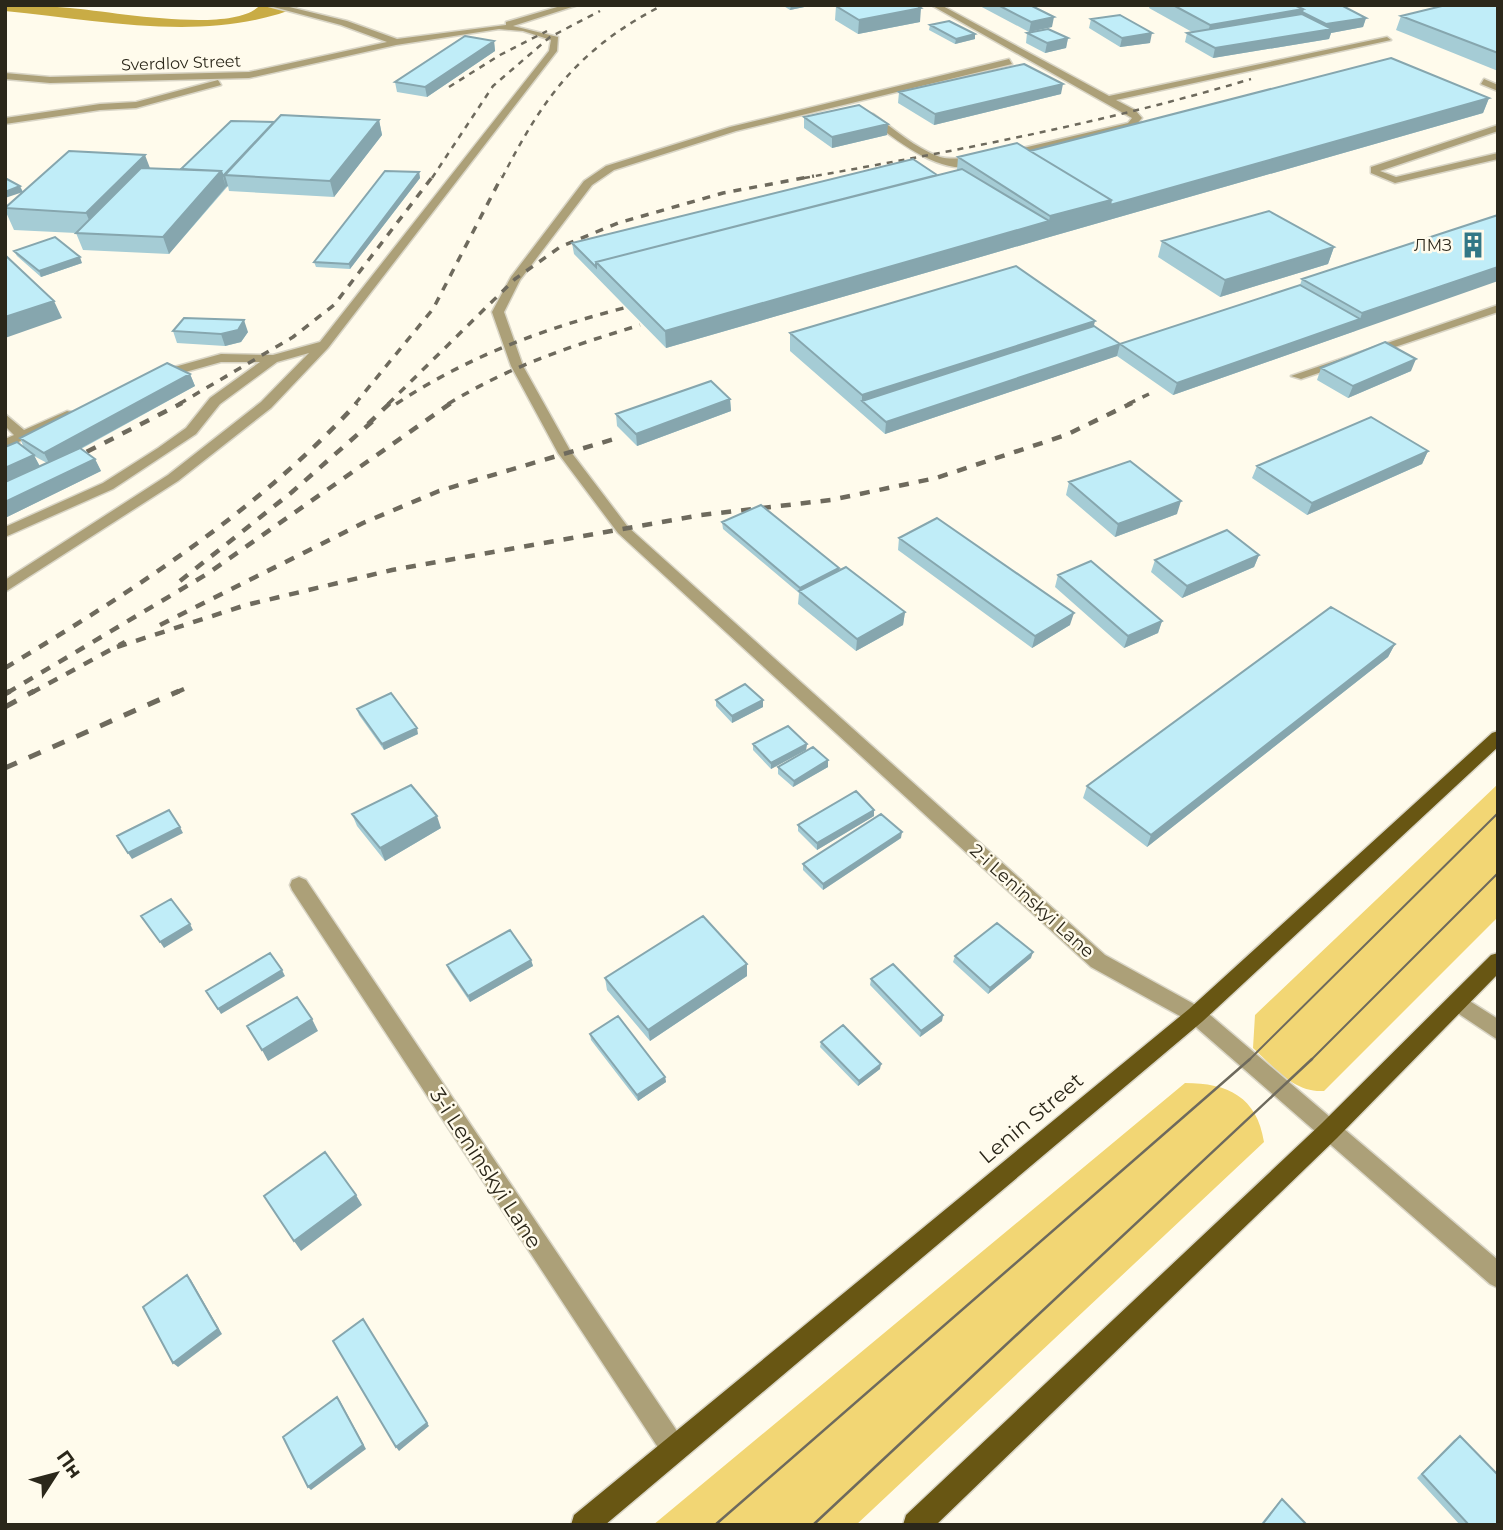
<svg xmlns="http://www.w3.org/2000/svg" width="1503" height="1530" font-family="Montserrat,sans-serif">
  <rect width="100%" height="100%" fill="#fffbec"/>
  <path fill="#f2d674" d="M1498 784V917L1324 1091C1294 1093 1274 1067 1253 1048L1255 1015Z
    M1185 1083C1228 1083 1257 1097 1264 1142L856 1525H653Z"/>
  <path fill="#c9ac45" d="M5 5C27 5 49 6 70 8 109 11 234 35 260 5H303C210 45 102 20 5 11Z"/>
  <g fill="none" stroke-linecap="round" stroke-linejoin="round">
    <g stroke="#d9d5c6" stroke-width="3">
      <path id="minor" d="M266 5H281L347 21 397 39 506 25V22L564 5H578L513 26 558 37 557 51 328 348 271 408 178 481 5 592V580L168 475 261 402 309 353 277 362 220 404 196 434 113 489 5 537V527L103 483 158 448 186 428 210 398 260 362H221L157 380 151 376 153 373 221 354 273 355 320 342 549 51 551 40 523 31 499 29 396 45 249 78 50 83 5 79V73L50 77 249 72 387 42 341 25Z
        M931 5H941L1109 96 1387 37 1391 40 1116 100 1135 110 1142 118 1134 127 1006 158 1001 155 1002 153 1128 123 1132 118Z
        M1009 59 1012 64 736 131 614 170 592 185 520 280 504 312 523 366 571 452 628 527 1105 955 1203 1009 1498 1260V1288L1490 1284 1189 1021 1091 967 618 533 558 453 511 366 492 312 511 277 584 181 606 166 730 127Z
        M1484 79 1498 85V91L1481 84Z
        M218 80 221 85 136 108 100 110 5 124V118L100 104 136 102Z
        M867 114H873C894 129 915 148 940 157 953 161 974 155 983 161 948 184 894 138 867 118Z
        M1498 125V131L1380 171 1396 177 1498 153V159L1395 183 1371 173V167Z
        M1498 305V312L1301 379 1291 376Z
        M67 411 72 412V418L5 448V439L14 435 5 426V414L24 430Z
        M299 877 306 880 683 1440 687 1449 683 1458 674 1462 665 1458 292 890 290 885 292 880Z
        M1457 993 1498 1019V1040L1450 1008 1447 1002 1450 996Z"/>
    </g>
    <g stroke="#d9d5c6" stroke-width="3">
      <path id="major" d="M1498 731V747L1203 1021 605 1525H571L574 1515 1189 1009 1492 733Z
        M1498 953V974L1337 1138 936 1525H903L906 1515 1321 1124 1491 955Z"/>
    </g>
    <use href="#minor" fill="#aca078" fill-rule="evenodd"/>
    <use href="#major" fill="#685613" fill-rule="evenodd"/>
    <path stroke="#6e6a5d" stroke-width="2" d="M1248 1061 1498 813
      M1310 1061 1498 873"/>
    <path stroke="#6e6a5d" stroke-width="2.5" d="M715 1525 1250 1059
      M813 1525 1312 1059"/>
    <path stroke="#6e6a5d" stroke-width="2.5" stroke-dasharray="6 6" stroke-linecap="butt" d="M449 87 500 55 547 31
      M432 178 493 86 550 37 600 11
      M502 178C544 96 579 48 663 5
      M804 178C955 151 1104 123 1251 79"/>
    <path stroke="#6e6a5d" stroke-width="3.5" stroke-dasharray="8 8" stroke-linecap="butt" d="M179 404 293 337 334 305 433 176
      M355 404 433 309 502 176
      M388 404 515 279 560 247 618 223 723 193 814 176
      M396 404C467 357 542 329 624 308
      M448 404C512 365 569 347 640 325
      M1128 404 1149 394"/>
    <path stroke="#6e6a5d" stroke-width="4.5" stroke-dasharray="10 10" stroke-linecap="butt" d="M368 424 390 403
      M69 461 182 403
      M180 581 292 492 374 420
      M160 625 363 523 439 491 621 437
      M117 647 246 605 392 570 701 515 831 500 936 478 1066 435 1132 403
      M5 668C131 592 257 512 357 403
      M7 693 207 574 451 403
      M31 693 125 642
      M175 693 184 689"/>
    <path stroke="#6e6a5d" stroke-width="5" stroke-dasharray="13 13" stroke-linecap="butt" d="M5 694 10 691
      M5 707 34 691
      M5 768 179 691"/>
  </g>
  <path fill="#a5ccd5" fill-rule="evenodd" d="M782 5H814L790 10Z
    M978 5H1030L1052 27 1029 32Z
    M1150 5H1341L1366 18 1363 27 1331 33 1329 39 1213 58 1185 42 1187 33 1192 32 1149 8Z
    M1498 5V71L1396 30 1401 16Z
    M836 6 920 22 858 34 835 20Z
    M1091 19 1150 43 1120 47 1089 28Z
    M930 25 975 39 955 44 929 30Z
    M1027 33 1068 38 1066 48 1045 53 1026 43Z
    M494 41 495 51 427 97 397 92 395 82Z
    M899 92 1061 94 934 125 898 103Z
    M1489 98 1483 113 1046 238 666 348 574 254 572 243 937 175 957 170 958 157 1030 151Z
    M804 117 887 135 832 148 804 128Z
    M379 120 382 135 334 197 229 191 228 186 169 254 83 250 76 233 14 230 5 210V208L150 168 181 169 274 122Z
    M419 172 420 178 350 269 316 267 314 262Z
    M1498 215 1355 331 1173 395 1117 356 885 434 790 351V333L1094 326 1120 344 1300 285 1302 279Z
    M1162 241 1334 247 1328 264 1220 297 1158 257Z
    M14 251 82 263 41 277 17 256Z
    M173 331 248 332 241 342 225 346 177 343Z
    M1321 368 1411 371 1348 398 1317 380Z
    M190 374 195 386 81 449 95 459 101 471 5 518 24 448 20 438ZM34 456 47 463 40 466Z
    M730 399 731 411 637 446 617 426 616 414Z
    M1428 451 1422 464 1307 515 1252 478 1257 466Z
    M1069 482 1177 514 1115 537 1066 495Z
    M722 522 839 568V571L905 612 903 625 856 651 798 604 799 593 723 529Z
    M899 538 1070 625 1032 648 898 550Z
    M1259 555 1254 567 1182 598 1151 572 1155 560Z
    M1058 575 1162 621 1158 633 1124 648 1055 587Z
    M1395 644 1388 657 1147 847 1083 798 1087 786Z
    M716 700H763V707L732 723 716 706Z
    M357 709 418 734 384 750 359 715Z
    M753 744H807L806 750 771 769 753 750Z
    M778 767H828L793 787 778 774Z
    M352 814 441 828 385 861 357 826Z
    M874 816 817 850 798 831V825Z
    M901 838 823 890 803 870V864Z
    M955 956 1031 958 988 994 953 962Z
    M531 960 533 966 470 1002 449 971 447 965Z
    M747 964V976L650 1041 607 990 605 978Z
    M871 979 943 1015 942 1021 920 1037 870 985Z
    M590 1034 665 1077 666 1082 638 1101 591 1040Z
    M821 1042 880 1069 858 1086 820 1047Z
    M1460 1436 1498 1525H1460L1417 1478 1454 1440Z
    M1282 1499 1307 1525H1260L1278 1503Z"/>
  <path fill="#86a6ae" d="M791 5H814L790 10Z
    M921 8 920 22 858 34 859 20Z
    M1303 9 1299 24 1206 39 1210 25Z
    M1054 17 1052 27 1029 32 1031 22Z
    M1366 18 1363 27 1331 33 1329 39 1213 58 1215 48 1324 30 1326 24Z
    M1152 33 1150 43 1120 47 1122 38Z
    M975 34V39L955 44 956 39Z
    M1068 38 1066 48 1045 53 1047 43Z
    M494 41 495 51 427 97 425 87Z
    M1063 84 1061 94 934 125 935 114Z
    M1489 98 1483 113 1046 238 666 348 665 331 1049 221 1050 216Z
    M379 120 382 135 334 197 330 181Z
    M888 124 887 135 832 148V137Z
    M145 155 153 176 95 234 86 213Z
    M221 171 226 187 169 254 163 237Z
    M419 172 420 178 350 269 349 264Z
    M225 175 228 186 226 187 223 176Z
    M20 186 23 192 5 198V192Z
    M1334 247 1328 264 1220 297 1225 280Z
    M80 257 82 263 41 277 39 271Z
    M1498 267V281L1173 395 1177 383 1360 319 1362 313Z
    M54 301 62 318 5 338V317Z
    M244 320 248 332 241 342 225 346 221 334Z
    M1095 321 1091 338 862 401V395Z
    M1120 344 1117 356 885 434 886 422Z
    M1416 359 1411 371 1348 398 1353 386Z
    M190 374 195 386 50 465 44 453Z
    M730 399 731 411 637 446 636 434Z
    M1428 451 1422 464 1307 515 1312 503Z
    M34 455 40 467 5 483V468Z
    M95 459 101 471 5 518V502Z
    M1181 501 1177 514 1115 537 1118 524Z
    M1259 555 1254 567 1182 598 1187 586Z
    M839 568V575L799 592 800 588Z
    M905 612 903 625 856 651 857 639Z
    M1074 613 1070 625 1032 648 1035 636Z
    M1162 621 1158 633 1124 648 1128 636Z
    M1395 644 1388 657 1147 847 1151 835Z
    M763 700V707L732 723V716Z
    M417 728 418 734 384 750 382 744Z
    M807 744 806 750 771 769V763Z
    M828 760V767L793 787 794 781Z
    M874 810V816L817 850V843Z
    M437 816 441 828 385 861 380 848Z
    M180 827 183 833 132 859 128 853Z
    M902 832 901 838 823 890V884Z
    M190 924 193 930 164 948 160 942Z
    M1033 952 1031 958 988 994 990 988Z
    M531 960 533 966 470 1002 468 996Z
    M747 964V976L650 1041 648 1030Z
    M282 970 285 976 221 1014 218 1009Z
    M943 1015 942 1021 920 1037 921 1031Z
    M312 1019 318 1031 268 1061 262 1050Z
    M881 1064 880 1069 858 1086 859 1081Z
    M665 1077 666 1082 638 1101 637 1095Z
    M356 1195 362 1205 301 1251 294 1241Z
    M187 1275 191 1280 222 1334 178 1367 173 1363Z
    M363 1319 429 1426 399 1451 396 1447Z
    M337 1397 340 1401 366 1449 311 1490 308 1487Z"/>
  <path fill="#c0edf8" stroke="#86a6ae" stroke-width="2" d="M839 5H916L921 8 859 20 836 6Z
    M998 5H1030L1054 17 1031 22Z
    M1173 5H1294L1303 9 1210 25Z
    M1294 5H1341L1366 18 1326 24 1302 12 1303 9Z
    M1446 5H1498V53L1401 16Z
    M1302 14 1332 29 1215 48 1187 33Z
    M1120 15 1152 33 1122 38 1091 19Z
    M949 21 975 34 956 39 930 25Z
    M1048 29 1068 38 1047 43 1027 33Z
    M465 36 494 41 425 87 395 82Z
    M1391 58 1489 98 1110 205 1111 200 1030 151Z
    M1024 64 1063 84 935 114 899 92Z
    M859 105 888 124 832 137 804 117Z
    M281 115 379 120 330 181 225 175Z
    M231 121 274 122 223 176 221 171 181 169Z
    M1017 143 1111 200 1050 216 958 157Z
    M69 151 145 155 86 213 5 208Z
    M913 159 937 175 596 262V267L572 243Z
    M141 168 221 171 163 237 76 233Z
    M962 169 1049 221 665 331 596 262Z
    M385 171 419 172 349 264 314 262Z
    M5 178 20 186 5 192Z
    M1269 211 1334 247 1225 280 1162 241Z
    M1498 215V267L1362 313 1302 279Z
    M55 237 80 257 39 271 14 251Z
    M5 255 54 301 5 317Z
    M1016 266 1095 321 862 395 790 333Z
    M1300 285 1360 319 1177 383 1120 344 886 422 862 401 1094 326 1120 344Z
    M184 318 244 320 238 330 221 334 173 331Z
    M1385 342 1416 359 1353 386 1321 368Z
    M167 363 190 374 44 453 20 438Z
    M711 381 730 399 636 434 616 414Z
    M1371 417 1428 451 1312 503 1257 466Z
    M17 442 34 455 5 468V447Z
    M80 448 95 459 5 502V482Z
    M1130 461 1181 501 1118 524 1069 482Z
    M761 505 839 568 800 588 722 522Z
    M937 518 1074 613 1035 636 899 538Z
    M1227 530 1259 555 1187 586 1155 560Z
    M1091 561 1162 621 1128 636 1058 575Z
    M846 567 905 612 857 639 799 591Z
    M1331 607 1395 644 1151 835 1087 786Z
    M745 684 763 700 732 716 716 700Z
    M391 693 417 728 382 744 357 709Z
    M788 726 807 744 771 763 753 744Z
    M813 747 828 760 794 781 778 767Z
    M411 785 437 816 380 848 352 814Z
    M856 791 874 810 817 843 798 825Z
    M169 810 180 827 128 853 117 836Z
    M881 814 902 832 823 884 803 864Z
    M171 899 190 924 160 942 141 916Z
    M703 916 747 964 648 1030 605 978Z
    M997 923 1033 952 990 988 955 956Z
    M510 930 531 960 468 996 447 965Z
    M270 953 282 970 218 1009 206 991Z
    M893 964 943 1015 921 1031 871 979Z
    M297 997 312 1019 262 1050 247 1026Z
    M618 1016 665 1077 637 1095 590 1034Z
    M843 1025 881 1064 859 1081 821 1042Z
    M325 1152 356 1195 294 1241 264 1196Z
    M187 1275 218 1329 173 1363 143 1307Z
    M363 1319 427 1423 396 1447 333 1341Z
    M337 1397 363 1445 308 1487 283 1437Z
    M1460 1436 1498 1475V1525H1469L1422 1474Z
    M1282 1499 1307 1525H1262Z"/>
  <defs>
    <g id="building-bare" transform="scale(2.1)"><path d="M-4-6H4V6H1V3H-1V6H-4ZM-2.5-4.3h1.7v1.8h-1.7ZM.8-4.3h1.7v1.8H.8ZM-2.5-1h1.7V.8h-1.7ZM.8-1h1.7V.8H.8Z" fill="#327786" stroke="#fffbec" stroke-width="2.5" paint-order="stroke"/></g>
  </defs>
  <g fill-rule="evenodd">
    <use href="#building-bare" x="1473" y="245"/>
  </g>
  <g text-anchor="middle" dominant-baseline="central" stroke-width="5" stroke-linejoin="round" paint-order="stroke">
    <g font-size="16" fill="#2b271a" stroke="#fffbec">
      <text transform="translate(181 63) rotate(-2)">Sverdlov Street</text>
    </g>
    <g font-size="16" fill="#2b271a" stroke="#fffbec" text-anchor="end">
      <text x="1452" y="245">ЛМЗ</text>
    </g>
    <g font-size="18" fill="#2b271a" stroke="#fffbec">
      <text transform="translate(1032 901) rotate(42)">2-i Leninskyi Lane</text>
    </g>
    <g font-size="21" fill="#2b271a" stroke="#fffbec">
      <text transform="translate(1031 1118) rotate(-40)">Lenin Street</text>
      <text transform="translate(486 1168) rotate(57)">3-i Leninskyi Lane</text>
    </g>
  </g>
  <rect width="1503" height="1530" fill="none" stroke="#2b271a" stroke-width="14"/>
  <g transform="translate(56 1474) rotate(54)" stroke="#fffbec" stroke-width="5" paint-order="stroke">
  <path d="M0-5L12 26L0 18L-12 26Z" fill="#2b271a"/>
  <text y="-10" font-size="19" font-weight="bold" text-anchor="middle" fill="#2b271a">Пн</text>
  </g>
</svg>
